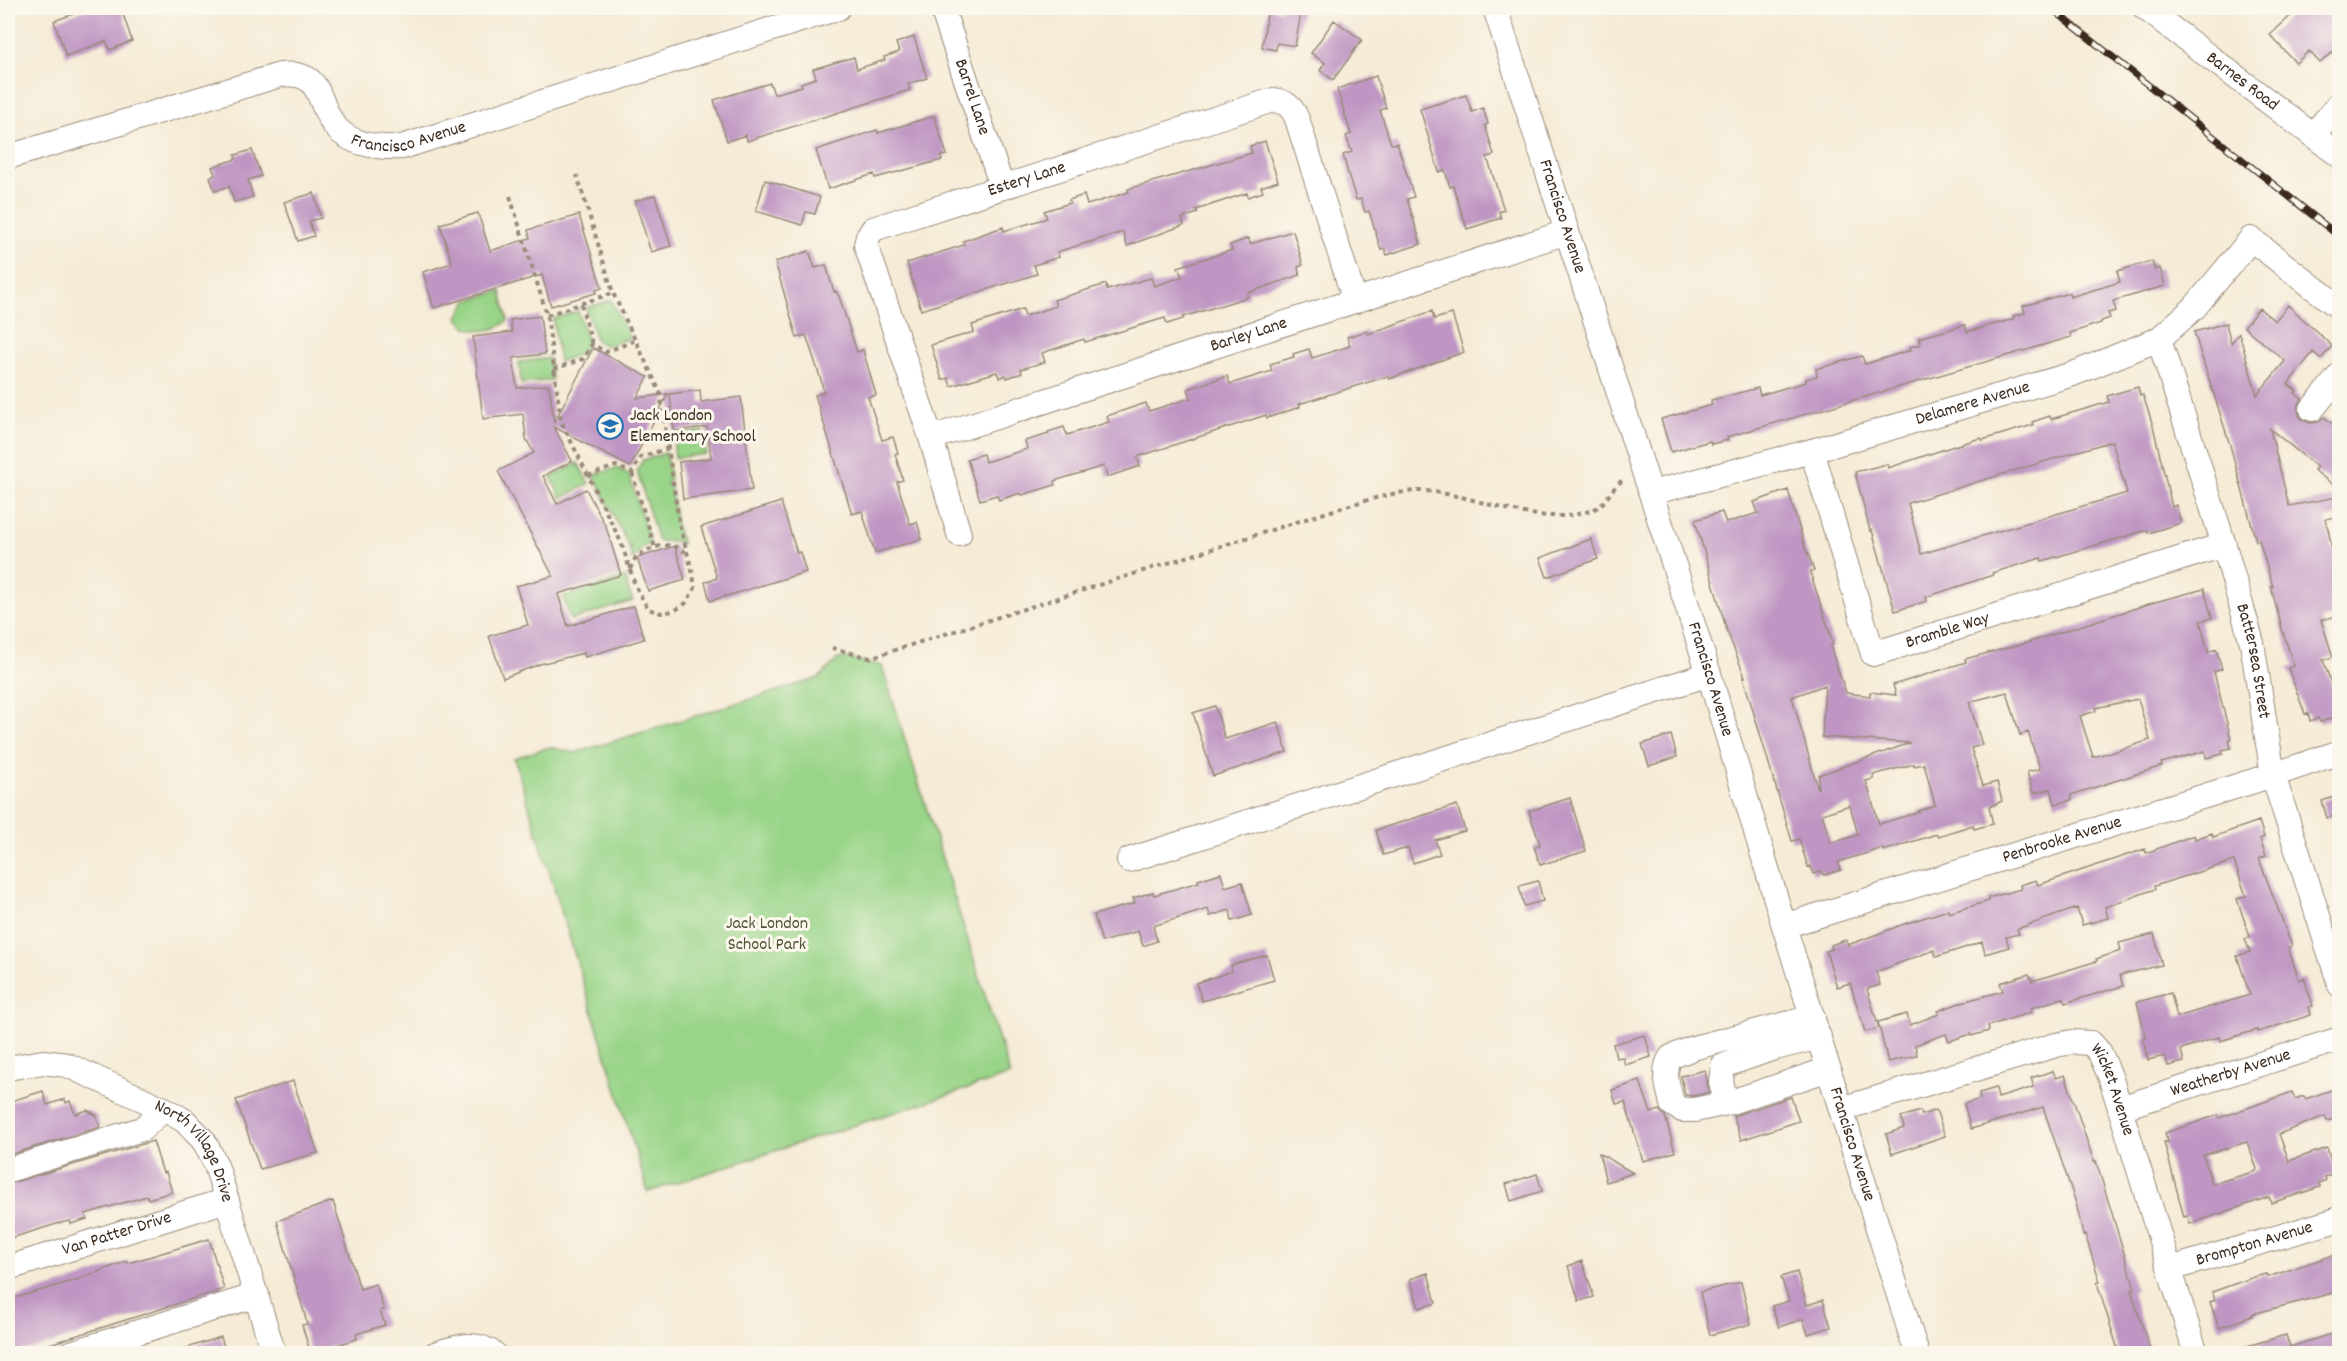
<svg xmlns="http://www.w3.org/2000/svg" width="2347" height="1361" font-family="Dekko,sans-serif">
  <rect width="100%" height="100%" fill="#fbf7ec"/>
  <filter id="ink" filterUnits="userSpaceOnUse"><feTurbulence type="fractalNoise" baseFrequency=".0167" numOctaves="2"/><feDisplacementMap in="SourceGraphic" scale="12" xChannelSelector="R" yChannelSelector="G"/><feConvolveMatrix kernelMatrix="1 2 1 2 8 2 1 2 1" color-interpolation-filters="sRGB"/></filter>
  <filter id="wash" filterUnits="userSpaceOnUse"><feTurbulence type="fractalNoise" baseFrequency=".008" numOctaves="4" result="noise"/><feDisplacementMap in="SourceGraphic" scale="24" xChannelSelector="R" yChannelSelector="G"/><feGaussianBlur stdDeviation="1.35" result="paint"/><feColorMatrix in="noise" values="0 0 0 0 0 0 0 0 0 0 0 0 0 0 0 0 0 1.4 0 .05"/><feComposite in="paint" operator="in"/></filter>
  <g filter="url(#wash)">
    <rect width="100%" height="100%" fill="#f5ebd6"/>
    <path fill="#99d488" stroke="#6a7f53" stroke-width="1.5" d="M501 291 508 320C495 333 467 336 458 317L467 301Z
      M611 300 630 338 606 346 596 340 586 308Z
      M578 311 588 342 582 353 559 362 553 319Z
      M549 358 552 380 521 384 519 362Z
      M703 431 706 454 675 458 673 435Z
      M666 453 670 479 667 480V484H670L676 526 682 544 674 541H658L637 471 643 460Z
      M578 463 589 484 561 498 551 477Z
      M617 468 629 474 650 543 642 548 632 560 629 548H631L628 545 594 475Z
      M626 577 628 589 633 601 571 620 563 597Z
      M848 658 882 666 1010 1075 648 1192 514 758 550 747 575 753 819 678 838 659Z"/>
    <g id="blocks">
      <path fill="#bf96c3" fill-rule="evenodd" d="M90 8H121L132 41 110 50 106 41 66 56 54 21Z
        M1268 8 1281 10 1282 8H1302L1295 46 1277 43 1276 50 1262 47Z
        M2299 8H2340V45L2320 63 2309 51 2296 63 2270 35Z
        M1334 20 1362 40 1333 80 1320 70 1325 63 1311 53Z
        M914 37 927 78 908 84 910 90 747 141 746 135 727 141 714 100 770 83 774 94 802 86 801 83 816 78 813 69 854 57 857 69 885 60 884 57 899 52 896 43Z
        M1376 76 1386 108 1380 110 1391 144 1397 143 1414 197 1407 199 1421 244 1387 255 1385 249 1381 250 1369 211 1365 212 1361 199 1356 200 1350 180 1343 155 1352 152 1346 136 1351 134 1337 89Z
        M1466 95 1472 112 1483 108 1488 124 1485 125 1494 155 1487 157 1504 210 1499 212 1501 218 1467 229 1453 186 1450 187 1445 170 1439 172 1420 109Z
        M934 116 947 155 940 156 942 160 875 178 874 174 828 189 816 150 877 130 878 133Z
        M1265 141 1278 181 1261 187 1263 192 1248 197 1247 193 1196 210 1198 213 1182 218 1184 225 1127 246 1123 232 1057 252 1059 257 1034 265 1037 274 921 310 907 263 964 245 963 241 1003 227 1004 231 1047 218 1044 211 1070 203 1069 200 1084 195 1087 205 1129 192 1128 189 1252 153 1250 146Z
        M252 150 261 176 248 180 253 197 234 202 229 186 215 191 210 177 215 175 212 167 236 159 235 155Z
        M765 180 820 197 815 214 806 212 802 225 756 211Z
        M314 193 321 218 309 221 314 236 298 241 284 202Z
        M655 195 671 246 651 252 635 201Z
        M478 213 490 251 530 238 528 230 579 215 602 288 596 290V293L551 306 542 275 434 308 423 272 452 263 440 224Z
        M1293 231 1303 265 1298 267 1300 275 1247 293 1248 297 1183 317V319L1167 324 1165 318 1085 342 1084 339 1042 353 1045 362 1021 369 1022 373 1007 378 1006 375 999 378 997 372 951 386 948 378 942 380 931 345 974 332 972 325 1023 309 1025 316 1056 306 1054 300 1106 284 1107 290 1151 278 1154 286 1182 277 1178 267 1232 250 1230 245 1249 238 1250 244Z
        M809 251 815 268 826 265 834 292 836 291 839 296 857 352 863 350 876 395 868 397 882 440 893 437 898 453 895 454 903 480 897 482 910 524 917 522 922 539 875 553 862 511 852 514 815 395 824 392 820 377 806 335 797 338 775 262Z
        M2152 261 2155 270 2160 268 2165 286 2113 301 2116 311 2108 313 2110 318 2101 321V323L2070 333 2071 337 1727 437 1728 440 1711 444 1710 441 1671 452 1661 419 1712 405 1711 400 1758 388 1760 395 1806 382V379L1817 376 1816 369 1847 360 1862 356 1865 364 1911 350 1910 347 1921 344 1919 338 1965 325 1967 332 2014 319 2013 316 2025 313 2023 306 2069 293 2070 297 2120 282 2117 271Z
        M2288 305 2332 346 2321 359 2313 352 2288 384 2297 391 2295 393 2302 399 2298 407 2299 415 2303 420 2310 423 2318 422 2324 417 2340 430V490L2314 470 2317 467 2270 429 2289 506 2337 497 2340 507V516L2326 519 2332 549 2340 547V615L2321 620 2333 657 2323 660 2333 688 2340 686V707L2335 709 2337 717 2320 722 2318 718 2310 721 2308 713 2305 714 2288 668 2294 666 2282 629 2271 587H2273L2259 540 2256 541 2230 445 2194 332 2226 323 2231 343 2239 333 2257 395 2285 361 2244 327 2259 308 2275 321Z
        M1432 311 1434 319 1452 314 1464 352 1389 379 1388 376 1299 404 1300 407 1267 418 1266 415 1137 457 1140 466 1107 477 1104 466 1054 481 1055 485 1022 495 1021 493 999 500 997 495 980 500 967 459 983 454 985 462 1027 449 1025 441 1049 434 1048 432 1064 427 1067 435 1109 422 1107 416 1146 403 1149 411 1191 398 1188 389 1227 376 1230 384 1272 371 1270 364 1294 357 1293 354 1309 349 1312 358 1350 346 1347 337 1367 331 1368 334Z
        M540 316 545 354 513 358 517 388 549 385 554 422 593 348 648 377 637 398 668 394 630 467 554 427 572 461 543 476 557 504 586 489 606 527 621 575 558 594 568 626 634 606 644 639 585 657 584 653 540 664 503 678 489 636 528 625 516 586 553 576 498 471 534 453 526 439 523 414 483 419 473 337 512 332 510 320Z
        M2138 387 2140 396 2143 395 2153 426 2172 507 2176 505 2181 523 2148 533V530L2042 561 2041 558 1992 573 1993 575 1926 597 1927 601 1895 611 1872 530 1870 531 1855 472 1887 464 1888 468 1954 446 1981 438 1982 440 2033 425 2032 422 2050 416 2051 419 2109 402 2107 396ZM2112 441 2127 493 1921 554 1908 503Z
        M700 390 701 402 741 397 752 490 683 499 679 462 711 458 707 427 674 431 670 394Z
        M1788 490 1807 554 1808 553 1814 571 1810 572 1828 627 1833 645 1830 646 1846 693 1870 696V692L1896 695 1893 685 1966 662 1965 659 2030 642 2155 602 2204 589 2212 618 2200 621 2208 652 2216 649 2222 669 2214 672 2231 739H2229L2231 748 2222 750 2223 754 2206 758 2205 751 2161 763 2162 766 2071 795 2072 800 2055 804 2051 789 2033 793 2027 772 2040 769 2028 732 2020 735 2007 692 1969 702 1982 745 1971 748 1983 786 1997 782 2002 801 1989 807 1993 824 1974 829 1973 825 1938 836 1937 834 1883 851V848L1838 862 1841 870 1824 875 1822 871 1813 874 1811 866 1808 867 1799 839 1792 841 1743 677H1745L1727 631 1695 520 1722 512 1726 523 1758 513 1754 502ZM1825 685 1822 737 1910 743 1819 775 1818 789 1792 697ZM2138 699 2150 740 2108 754 2107 753 2093 757 2080 716 2096 711 2095 708ZM1914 764 1915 766 1924 764 1935 805 1918 811 1919 812 1879 824 1866 781 1874 779 1873 775ZM1850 805 1858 835 1831 843 1822 814Z
        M781 502 797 553 800 552 806 572 710 601 705 582 717 578 701 527Z
        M1591 539 1598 559 1547 577 1540 558Z
        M675 546 685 580 648 591 637 558Z
        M1215 706 1225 739 1278 722 1287 752 1213 776 1193 713Z
        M1671 735 1677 757 1649 766 1642 744Z
        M2340 795V815L2327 818 2322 801Z
        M1570 798 1586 851 1540 865 1534 846 1540 845 1529 811Z
        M1457 805 1465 831 1435 840 1440 854 1413 863 1408 848 1383 855 1376 830Z
        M2259 821 2264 837 2260 839 2266 856 2259 859 2292 946 2288 948 2299 980 2304 978 2313 1006 2309 1007 2311 1015 2258 1032 2257 1030 2220 1041 2219 1037 2184 1048 2181 1050 2184 1062 2168 1066 2165 1056 2148 1060 2143 1039 2146 1038 2137 1002 2171 993 2177 1017 2250 995 2237 956 2250 952 2245 939 2250 937 2237 899 2246 896 2234 861 2154 886 2155 889 2105 907 2108 918 2082 925 2077 908 2017 929 2019 934 2006 937 2009 947 1985 954 1982 942 1936 957 1934 950 1876 972 1880 985 1867 989 1879 1028 1865 1032 1850 983 1837 987 1826 951 1832 949 1831 945 1846 940 1848 945 1907 923 1948 910 1949 913 1968 907 1989 901 1988 898 2021 889 2020 885 2036 880 2038 885 2145 849 2146 853 2194 835 2195 839 2212 833 2213 837Z
        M1221 873 1225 887 1242 882 1252 915 1232 921 1230 910 1210 916 1208 909 1153 926 1157 941 1143 946 1138 931 1102 942 1094 915 1135 903 1133 898 1153 892 1154 895 1199 882 1198 880Z
        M1538 881 1543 901 1524 906 1519 886Z
        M2154 934 2162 965 2120 975 2123 986 2065 1003 2063 998 2031 1008 2032 1012 1988 1026 1989 1031 1971 1036V1034L1949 1041 1946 1034 1915 1045 1917 1055 1888 1062 1878 1022 1907 1014 1910 1025 1939 1014 1938 1011 1962 1002 2003 991 2000 983 2029 974 2032 981 2097 961 2096 959 2121 951 2119 943Z
        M1267 955 1274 980 1202 1001 1196 983 1232 971 1231 965Z
        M1645 1035 1651 1057 1625 1065 1623 1057 1616 1058 1613 1044Z
        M1705 1070 1709 1092 1693 1096 1685 1095 1681 1076Z
        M2053 1071 2056 1078 2065 1075 2094 1162 2096 1161 2135 1289 2131 1290 2151 1353H2119L2097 1283 2100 1282 2085 1234 2083 1235 2076 1203 2043 1107 1971 1129 1964 1104 1980 1099 1979 1093 1996 1088 1998 1098 2034 1087 2031 1078Z
        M293 1081 318 1153 260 1169 236 1100Z
        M1640 1081 1651 1113 1659 1110 1665 1116 1675 1152 1643 1161 1625 1102 1616 1104 1612 1090Z
        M2340 1087V1117L2327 1121 2325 1116 2279 1134 2289 1161 2327 1148 2335 1173 2325 1177 2326 1180 2319 1183 2320 1187 2271 1203 2269 1197 2190 1224 2188 1216 2184 1217 2164 1142H2167L2165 1133 2218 1115 2219 1118 2292 1092 2295 1099 2304 1096 2305 1099ZM2247 1142 2257 1169 2256 1171 2212 1184 2203 1155Z
        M43 1091 47 1105 65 1099 66 1103 70 1101 75 1114 87 1110 96 1115 100 1127 9 1155 8 1148V1102Z
        M1791 1097 1799 1121 1741 1140 1733 1116Z
        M1936 1110 1945 1136 1892 1154 1886 1134 1904 1128 1901 1117 1920 1111 1922 1115Z
        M153 1141 163 1173 166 1172 172 1192 148 1199 147 1196 85 1214 87 1219 71 1224 70 1221 60 1223 8 1239V1184Z
        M1599 1153 1633 1173 1606 1182Z
        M1537 1174 1542 1191 1511 1201 1506 1184Z
        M333 1201 360 1289 376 1284 384 1310 380 1311 385 1325 356 1334 357 1339 321 1350 320 1348 310 1351 302 1325 307 1324 304 1312 277 1221Z
        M209 1239 224 1289 37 1348 11 1353 8 1343V1300L76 1280 127 1261 128 1263Z
        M2340 1253V1289L2333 1293 2252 1314V1316L2219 1328 2210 1302 2215 1300 2212 1292 2254 1277 2267 1274 2268 1277Z
        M1582 1261 1594 1297 1579 1301 1568 1266Z
        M1797 1272 1807 1305 1823 1300 1831 1327 1808 1334 1803 1319 1779 1327 1772 1306 1789 1301 1781 1277Z
        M1428 1273 1436 1303 1419 1308 1410 1279Z
        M1741 1282 1751 1324 1710 1335 1700 1292Z
        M2340 1331V1353H2237L2236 1349 2286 1335 2290 1347Z
        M221 1337 226 1353H180V1350Z"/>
    </g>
  </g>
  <g filter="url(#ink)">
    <use href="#blocks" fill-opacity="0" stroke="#988a7a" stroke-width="1.5"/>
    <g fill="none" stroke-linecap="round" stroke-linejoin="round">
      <g stroke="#988a7a" stroke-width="26">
        <g id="minor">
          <path id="s1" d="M942 8 1002 187"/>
          <path id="s2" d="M1495 8 1709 674 1784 926 1917 1354"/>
          <path id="s3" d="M2145 8 2340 156"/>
          <path d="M2313 135 2340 103"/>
          <path id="s4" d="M8 157 280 75C324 70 315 100 334 125 350 146 379 148 402 147L838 8"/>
          <path id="s5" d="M2159 339 2224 545 2252 643 2273 775 2340 985"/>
          <path d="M2312 409 2340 375"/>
          <path id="s6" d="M931 438 1567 232"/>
          <path id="s7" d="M1812 451 1873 654 2224 545"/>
          <path id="s8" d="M1651 493 1812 451 2073 374 2159 339 2194 308 2251 239 2340 308"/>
          <path id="s9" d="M959 534 931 438 866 245 868 237 873 229 1273 100C1287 102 1292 107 1297 119L1355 301"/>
          <path d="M1129 860 1709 674"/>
          <path id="s10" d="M1784 926 2273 775 2340 752"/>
          <path d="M1813 1017 1693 1048 1671 1057C1661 1071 1669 1088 1672 1104L1682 1110H1695L1731 1102 1829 1069"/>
          <path id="s11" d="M8 1068 43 1062 67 1065 164 1109 185 1121 204 1141 216 1165 274 1354"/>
          <path d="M1731 1102 1725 1097 1721 1082 1723 1066 1771 1049 1819 1037"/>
          <path id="s12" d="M2120 1108 2340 1039"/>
          <path id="s13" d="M1841 1109 2056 1045 2072 1042 2091 1043 2100 1053 2110 1076 2196 1354"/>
          <path d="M8 1170 142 1129 164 1109"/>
          <path id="s14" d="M8 1268 227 1200"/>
          <path id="s15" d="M2170 1269 2340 1219"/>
          <path d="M68 1354 257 1295"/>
          <path d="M435 1354C455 1347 475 1340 494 1354"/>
        </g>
      </g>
      <path stroke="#988a7a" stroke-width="4" stroke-dasharray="4.5 4.5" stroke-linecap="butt" d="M510 196 547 315 561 421 621 542 635 585 648 609 661 613 674 611 686 603 695 588 693 574 679 523 660 392 613 293 577 175
        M581 304 592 344
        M547 315 613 293
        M554 369 583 359 592 344 606 352 636 340
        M632 473 655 548
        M588 476 616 466 632 473 641 457 669 448
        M630 569 636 557C652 547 669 539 685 552
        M832 648 870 658 1353 504C1376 498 1401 490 1425 491 1481 495 1536 530 1592 510 1607 505 1611 486 1625 479"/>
      <use href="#minor" stroke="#fff" stroke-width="24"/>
      <g stroke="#3b2a1e" stroke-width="7">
        <path id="rail" d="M2051 8 2340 237"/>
      </g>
      <use href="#rail" stroke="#fbf7ec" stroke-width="4.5" stroke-dasharray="14" stroke-linecap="butt"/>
    </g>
  </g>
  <defs>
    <g id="school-ring" transform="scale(1.35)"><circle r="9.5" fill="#fbf7ec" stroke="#1f6fb2" stroke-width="1.5"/><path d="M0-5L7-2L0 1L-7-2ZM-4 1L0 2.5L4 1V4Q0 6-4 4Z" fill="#1f6fb2"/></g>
  </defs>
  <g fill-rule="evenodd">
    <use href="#school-ring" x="610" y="426"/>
  </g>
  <g text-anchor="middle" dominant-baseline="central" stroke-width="6" stroke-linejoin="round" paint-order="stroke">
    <g font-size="18" fill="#3b2a1e" stroke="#fbf7ec">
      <text stroke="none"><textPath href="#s3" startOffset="122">Barnes Road</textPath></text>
      <text stroke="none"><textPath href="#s1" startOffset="94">Barrel Lane</textPath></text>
      <text stroke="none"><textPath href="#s4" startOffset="448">Francisco Avenue</textPath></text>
      <text stroke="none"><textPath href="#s9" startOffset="483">Estery Lane</textPath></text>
      <text stroke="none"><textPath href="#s2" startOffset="219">Francisco Avenue</textPath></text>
      <text stroke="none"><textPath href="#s6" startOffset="334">Barley Lane</textPath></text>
      <text stroke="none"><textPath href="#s8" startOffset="334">Delamere Avenue</textPath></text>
      <text stroke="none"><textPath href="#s7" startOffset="290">Bramble Way</textPath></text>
      <text stroke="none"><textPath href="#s5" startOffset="336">Battersea Street</textPath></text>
      <text stroke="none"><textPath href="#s2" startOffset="705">Francisco Avenue</textPath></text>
      <text stroke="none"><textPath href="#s10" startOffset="291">Penbrooke Avenue</textPath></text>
      <text stroke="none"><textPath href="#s12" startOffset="116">Weatherby Avenue</textPath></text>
      <text stroke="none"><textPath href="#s13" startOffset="312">Wicket Avenue</textPath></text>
      <text stroke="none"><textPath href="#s2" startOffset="1191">Francisco Avenue</textPath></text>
      <text stroke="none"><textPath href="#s11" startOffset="220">North Village Drive</textPath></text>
      <text stroke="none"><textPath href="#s14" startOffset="114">Van Patter Drive</textPath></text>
      <text stroke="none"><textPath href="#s15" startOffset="88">Brompton Avenue</textPath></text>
    </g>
    <g font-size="18" fill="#3b2a1e" stroke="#fbf7ec" text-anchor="start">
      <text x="630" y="416">Jack London<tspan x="630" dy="21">Elementary School</tspan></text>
    </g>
    <g font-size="18" fill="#525438" stroke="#fbf7ec">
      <text x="767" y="924">Jack London<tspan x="767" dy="21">School Park</tspan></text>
    </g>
  </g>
  <rect width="2347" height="1361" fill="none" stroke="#fbf7ec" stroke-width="30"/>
</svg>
